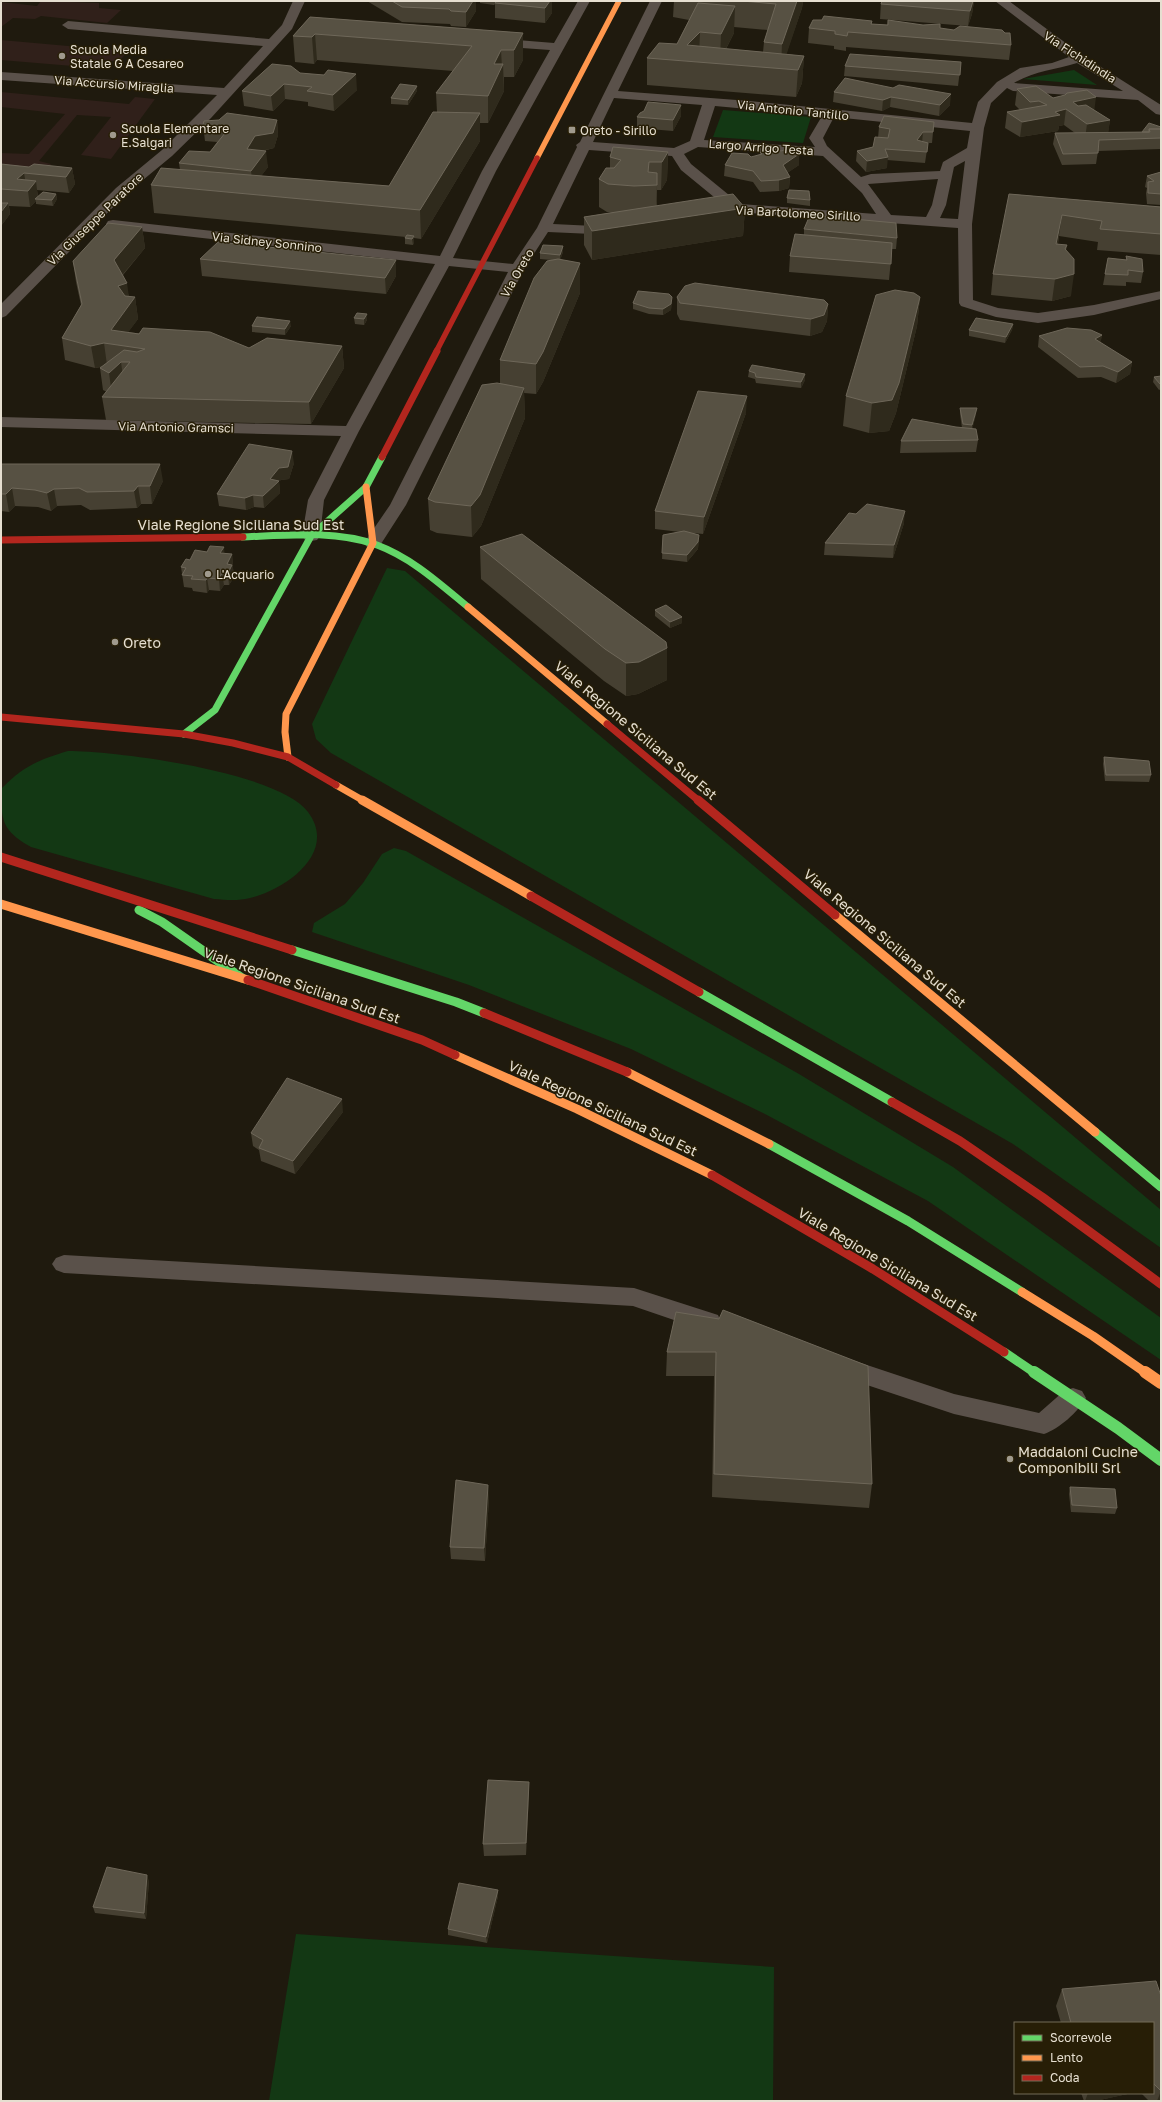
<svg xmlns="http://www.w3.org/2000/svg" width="1162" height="2102" font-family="'Golos Text',sans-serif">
  <rect width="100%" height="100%" fill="#1f1a0e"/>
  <path fill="#30201a" d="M41 1 99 3V8L121 10 107 23 41 16 35 19 13 18 1 27V2L37 6Z
    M1 40 113 50 116 52 126 53 119 62 103 60 97 68 1 60Z
    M1 92 129 104 135 97 155 99 111 159 81 155 111 117 77 115 39 161 51 164 44 175 1 167V153L29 154 65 114 1 107Z"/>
  <path fill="#133814" d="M1074 70 1097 85 1023 79Z
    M723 110 811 117 803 143 713 137Z
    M387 568 405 571 1161 1210V1248L1013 1144 331 753 316 739 312 724Z
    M68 751C117 751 279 772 308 812 338 852 287 889 250 898 238 901 227 900 214 899L31 847C3 831 0 821 2 788 24 766 38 760 68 751Z
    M394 848 406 851 799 1074 953 1167 1161 1318V1360L928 1201 765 1114 631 1049 469 985 312 932 314 923 345 904 363 883 382 854Z
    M296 1934 774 1967 773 2101H269Z"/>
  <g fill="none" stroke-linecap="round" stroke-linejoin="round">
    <path fill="#5a514a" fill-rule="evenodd" d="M293 1H305L292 29 211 118 172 156 126 194 6 316 1 318V304L116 188 162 150 217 95 1 80V72L224 88 263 46 68 29 62 25 68 21 269 39 282 25Z
      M578 1H590L496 171 453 258 513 264 537 228 577 147 576 145 580 142 650 1H662L618 91 750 101 972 123 978 102 997 82 1020 68 1052 63 1069 57 995 1H1009L1082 55 1161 105V115L1156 114 1138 100 1013 91 1007 88 991 103 984 128 972 224 973 300 998 308 1038 313 1094 305 1161 291V299L1094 315 1038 323 996 317 961 306 959 303 958 228 736 212 715 216 710 215 708 212 710 209 725 206 681 170 672 156 589 150 553 224 615 227 620 228 622 231 620 234 615 235 548 232 524 269 406 505 379 547 373 548 367 547 364 543 390 505 508 272 449 266 359 431 324 500 320 536 317 540 311 541 305 540 302 536 308 500 341 436 1 427V417L346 426 435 264 113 228 108 227 106 224 108 221 113 220 440 256 482 171 550 50 494 46 488 42 494 38 554 43ZM1077 63 1123 91 1014 83C1034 71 1055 70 1077 63ZM614 98 702 105 690 141 674 148 593 142ZM715 106 822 116 809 138 815 147 704 140ZM834 117 970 131 967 148 943 162 940 171 871 174 861 177 827 146 823 138ZM698 147 823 156 862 193 876 214 740 204 691 164 684 154ZM965 161 958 219 940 218 946 205 954 167ZM938 179 932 205 926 217 891 215 868 184Z
      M64 1255 634 1288 718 1315 721 1322 718 1329 709 1332 633 1306 64 1273 56 1270 52 1264 56 1258Z
      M840 1356 954 1394 1039 1413 1064 1391 1073 1388 1082 1391 1086 1398C1078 1412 1059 1429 1044 1434L954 1414 831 1373 828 1366 831 1359Z"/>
    <path stroke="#63d668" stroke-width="7" d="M243 537C287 535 335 530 377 545 412 558 440 584 468 607
      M184 734 215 710 311 536 366 487 382 457"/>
    <path stroke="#63d668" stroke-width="9" d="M139 910 162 922 242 978
      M292 950 456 1002 484 1013
      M699 992 892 1102
      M1095 1132 1161 1187
      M769 1144 908 1221 1022 1292
      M1004 1352 1035 1373"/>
    <path stroke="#63d668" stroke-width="12" d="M1034 1372 1118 1428 1161 1460"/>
    <path stroke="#ff974d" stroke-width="5.5" d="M537 158 619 1"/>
    <path stroke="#ff974d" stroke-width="7" d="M468 607 607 724
      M288 757 285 732 286 714 373 543 366 487
      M336 785 364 801"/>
    <path stroke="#ff974d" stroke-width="9" d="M362 800 531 896
      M1 904 248 980
      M835 915 1095 1132
      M455 1055 577 1109 712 1175
      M627 1072 769 1144
      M1022 1292 1093 1336 1146 1373"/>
    <path stroke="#ff974d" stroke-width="12" d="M1145 1372 1161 1383"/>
    <path stroke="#b3261e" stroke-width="5.5" d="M436 352 537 158"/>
    <path stroke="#b3261e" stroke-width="7" d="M382 457 437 351
      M1 540 243 537
      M1 717 184 734 233 743 288 757 336 785
      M607 724 699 801"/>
    <path stroke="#b3261e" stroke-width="9" d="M698 800 835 915
      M1 857 292 950
      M531 896 699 992
      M248 980 422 1040 455 1055
      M484 1013 627 1072
      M892 1102 960 1141 1042 1197 1161 1284
      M712 1175 873 1269 1004 1352"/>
  </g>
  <path fill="#464032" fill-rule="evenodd" d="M366 1H476V11L466 27 451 26 450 24 402 22 367 1Z
    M480 1H496L495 3 497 1H552V13L545 23 495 18V4L494 5 480 3Z
    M674 1H699V3V1H803L802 8 786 54 804 56 802 83 796 97 647 85V58L677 44 689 20 673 17ZM734 27 768 30 764 42 763 52 726 49 734 33Z
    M869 1H974L972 14 968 26 880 19 881 2Z
    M310 17 523 33V60L514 77H504V91L488 123H480V141L421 239 414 238V242L413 245 405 244V238L406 237 154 213 151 185 180 170 179 163 210 152 217 142 205 141 203 125 277 120 278 135 274 148 263 151 268 167 261 176 389 186 437 112 436 93 453 71 317 60 314 64 295 62 293 36Z
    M888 20 940 28 1011 45 1009 60 846 47V51L834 49V46L808 43 809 28 872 21V24L887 25Z
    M961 62 958 86 844 76 845 66Z
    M300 73 357 90 334 111 308 106V102L285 99 273 111 244 106 242 91Z
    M417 86V91L408 105 391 104V98Z
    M893 88 950 105 939 116 890 107 882 111 833 102 834 92Z
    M1017 89 1053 98 1094 110 1110 120 1108 132H1142L1161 127V149L1098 151 1096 164 1062 165 1053 144 1055 133H1075L1064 125 1059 126 1058 131 1020 137 1005 128 1007 112 1020 110 1015 105Z
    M681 105V116L673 131 637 128V117Z
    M934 122 932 143H928L925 163 887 160V168L866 172 856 161 857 151 873 147 878 138 879 127Z
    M668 152 667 180 661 190H657V206L745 208 743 236 592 260 584 245V217L613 212H607L599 207V179L610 168V157Z
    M760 152 799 165 787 173 790 177 789 188 779 191 760 192 753 182 724 176 725 165 760 155Z
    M1 164 29 167 72 168 75 184 69 193 37 190 38 196 56 194 57 199 53 206 36 204V201L30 207 9 206 10 214 1 226Z
    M1161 172V205L1147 204 1146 193 1147 188 1145 187 1147 176Z
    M1009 194 1161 207V255L1097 250 1098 242 1059 236 1058 244 1067 245 1066 251 1071 296 1052 301 991 295 993 274Z
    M787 198 810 200V206L787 203Z
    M142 227 145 248 123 275 129 297H135L138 319 128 332 249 348 342 346 344 368 311 424 106 420 102 397 107 392 103 390 100 368 101 367 95 368 65 360 62 338 81 305 76 282 73 261Z
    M804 229 897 238 896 249H892L889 280 789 272 790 256 804 235Z
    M563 246V252L560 260 580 263V293L543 382 536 394 524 393 525 418 481 526 472 537 437 533 430 530 428 499 500 383V360L551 260 540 259V253Z
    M1126 256 1143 272 1141 283 1126 282V286L1103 285 1108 258 1126 260Z
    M200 259 396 260V276L386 294 202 276Z
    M672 297 671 310 663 315 649 314 633 309V303Z
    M677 297 828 304 827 321 822 332 810 336 680 320 677 314Z
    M920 297 917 326 896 413 889 431 869 433 843 426 846 396Z
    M367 314V320L364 325 355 324 354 318Z
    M1013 324 1012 330 1005 343 969 336V330Z
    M252 326H291L285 335 252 332Z
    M1102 335 1100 343 1132 362 1130 374 1116 383 1101 377 1078 378 1038 347 1039 336Z
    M749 371 805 380 801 388 756 383 755 379 748 377Z
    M1161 376V389L1159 390 1153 382 1154 377Z
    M960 408 976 414 972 429 978 440 976 452 900 453 901 441 956 427 962 428 960 414Z
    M746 413 703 534 693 533 699 535 698 549 687 562 662 559 663 535 680 532 655 529V511Z
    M294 463 289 479 281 480 279 481 280 493 264 508 254 507 246 510 219 506 217 494Z
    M1 464 163 481 152 504H141L137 508 90 510 81 505 57 506 51 511 38 507 15 506 9 512 1 511Z
    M904 523 893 558 824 555 825 543Z
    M480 547 667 680 638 694 626 696 604 681 481 579Z
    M225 554H232L233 567V568L234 577 229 585H224L220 591 209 590 207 593 193 591 192 588 184 587 181 567 190 560Z
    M655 610 682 623 670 628 655 616Z
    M1104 757 1151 775 1149 782 1105 781 1103 764Z
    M343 1112 295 1174 261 1161 259 1150 253 1146 251 1133Z
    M676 1312 872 1484 869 1508 712 1497 714 1376H666L667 1352Z
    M1070 1487 1117 1508 1115 1514 1071 1512 1069 1494Z
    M489 1498 485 1561 451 1559 450 1547Z
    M529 1782V1794L526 1855 484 1856 483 1844Z
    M149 1881 146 1919 95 1913 93 1907Z
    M498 1890V1896L487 1943 448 1935V1929Z
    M1062 1989 1161 1996V2101H1149L1141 2093H1153V2023H1061L1056 2006Z
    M1081 2093H1132L1095 2101H1084Z"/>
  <path fill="#2f2a1c" d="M473 1H476V11L466 27V12Z
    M550 1H552V13L545 23V8Z
    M797 1H803L802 8 782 68H781L782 44Z
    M973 1H974L972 14 968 26 970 11Z
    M735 6 734 33 720 60 721 34Z
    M700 32 699 58 687 45Z
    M523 33V60L514 77V50Z
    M315 34 317 60 314 64 312 37Z
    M501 50 502 68 503 64 504 91 488 123V96L494 64Z
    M804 56 802 83 796 97 798 70Z
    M356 74 357 90 334 111 333 95Z
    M284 84 285 99 273 111 271 96Z
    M417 86V91L408 105V100Z
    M951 94 950 105 939 116 940 105Z
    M891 97 890 107 882 111 883 100Z
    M1096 97 1094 113H1072L1073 102Z
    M681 105V116L673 131V120Z
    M1066 109 1064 125 1059 126 1058 131 1020 137 1022 122Z
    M480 113V141L421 239 420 210Z
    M277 120 278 135 274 148 256 152 247 149 255 136Z
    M1110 120 1108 135 1085 139 1087 124Z
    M923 132 922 143 917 140Z
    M266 151 268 167 253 187 251 171Z
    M668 152 667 180 661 190 662 162Z
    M799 154V165L783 176V165Z
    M888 157 887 168 866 172 867 161Z
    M72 168 75 184 69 193 66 177Z
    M24 173 27 190 17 179Z
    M657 173V201L656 213 657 185Z
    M790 177 789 188 779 191V180Z
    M36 181 38 198 35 199 36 201 30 207 28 191Z
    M56 194 57 199 53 206 52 200Z
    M8 203 10 214 1 226V212Z
    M745 208 743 236 592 260V231Z
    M1062 215 1059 236 1053 265 1056 244Z
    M142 227 145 248 117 281 114 260Z
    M414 236V242L413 245 412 239Z
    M563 246V252L560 261V255Z
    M396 260V276L386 294 385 278Z
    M580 263V293L543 382 536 394V364Z
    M1074 274 1071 296 1052 301 1055 279Z
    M127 283 130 304 135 297 138 319 119 345 111 330 118 286Z
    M672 297 671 310 663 315V309Z
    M920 297 917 326 896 413 889 431 869 433 872 403Z
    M828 304 827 321 822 332 810 336 811 319Z
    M367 314V320L364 325V319Z
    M290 321 291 326 285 335V329Z
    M1013 324 1012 330 1005 343 1006 337Z
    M1102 335 1100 346 1095 339Z
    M104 343 107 365 95 368 91 346Z
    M342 346 344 368 311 424 309 402Z
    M121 362 124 384 112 395 109 373Z
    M1132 362 1130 374 1116 383 1118 372Z
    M805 374V380L801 388V382Z
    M524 388 525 418 481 526 472 537 471 506Z
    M747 396 746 413 703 534 704 517Z
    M977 408 976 414 972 431V425Z
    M292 451 294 463 289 479 281 480 279 481 280 493 264 508 263 496 270 479Z
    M160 464 163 481 152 504 150 486Z
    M138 486 141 504 137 508 134 491Z
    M12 488 15 506 9 512 6 494Z
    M54 489 57 506 51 511 47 493Z
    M253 495 254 507 246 510 245 498Z
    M905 511 904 523 893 558 894 545Z
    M699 535 698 549 687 562V555Z
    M224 547 225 559 220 553Z
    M232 554 233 567V568L234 577 229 585 227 564Z
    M222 573 224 585 220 591 219 579Z
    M207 578 209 590 207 593 206 580Z
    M682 617V623L670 628V622Z
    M667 648V680L638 694 626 696V663Z
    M342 1099 343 1112 295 1174 293 1161Z
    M488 1485 489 1498 485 1561 484 1548Z
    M529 1782V1794L526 1855V1843Z
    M147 1875 149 1881 146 1919 144 1913Z
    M498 1890V1896L487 1943 486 1937Z
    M1161 2091V2101H1157Z
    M1088 2093H1132L1095 2101H1085Z"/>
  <path fill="#575143" stroke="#6e6759" d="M392 1H473L466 12 451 11 449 9 402 7Z
    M497 1H550L545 8 495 3Z
    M742 1H797L782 44 764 42 776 4Z
    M882 1H973L970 11 881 4Z
    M698 3 735 6 721 34 700 32 687 45 804 56 798 70 647 58 659 43 677 44Z
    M824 16 872 21 871 24 888 25V20L923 25 940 24V28L954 30 960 26 1002 30 1005 33H1010L1011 45 848 32 847 36 835 34V31L809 28 813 20H822Z
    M310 17 523 33 514 50H501L494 64H503L488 96 436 93 472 46 315 34 312 37 293 36Z
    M850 54 961 62 960 75 845 66Z
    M272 64 291 66 300 73 324 75 328 70 356 74 333 95 307 91 312 87 284 84 271 96 242 91Z
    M845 78 893 88 899 85 951 94 940 105 891 97 883 100 834 92Z
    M400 84 417 86 408 100 391 98Z
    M1036 86 1053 98 1065 95 1067 93 1087 90 1096 97 1073 102 1078 106 1086 105 1110 120 1087 124 1066 109 1055 112 1060 115 1022 122 1007 112 1047 105 1039 101 1030 102 1017 89Z
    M648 102 681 105 673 120 637 117 640 113 644 111Z
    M433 112 480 113 420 210 151 185 161 168 389 186Z
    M227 113 277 120 273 133 255 136 247 149 266 151 251 171 179 163 189 151 210 152 229 128 203 125 204 121 219 120Z
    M884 116 934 122 933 132H923L917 140 928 143 927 152 885 149 888 157 867 161 857 151 873 147 875 137 888 138 890 129 879 127Z
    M1149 123 1161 127V128L1160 129H1149V132H1142Z
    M1149 129H1161V138L1099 140 1098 153 1063 154 1055 133 1150 132Z
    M613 147 668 152 662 162H649L648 172 657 173V185L634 186 608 184 599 179 606 168H614L621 160 610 157Z
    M773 148 781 151 787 149 799 154 783 165 790 177 779 180 761 181 753 171 725 165 732 153 748 154 751 157 762 154 760 152Z
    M1 164 29 167 34 164 72 168 66 177 24 173 17 179 36 181 28 191 1 189Z
    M1161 172V194L1148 193V182L1154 181 1147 176Z
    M789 190 809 191 810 200 787 198Z
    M43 192 56 194 52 200 35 199Z
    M733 194 745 208 592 231 584 217Z
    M1009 194 1161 207V234L1100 229 1102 221 1062 215 1056 244 1067 245 1065 249 1074 259V274L1055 279 993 274Z
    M1 203H8L1 212Z
    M810 215 896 223 897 238 804 229Z
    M108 223 142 227 114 260 127 283 118 286 125 296 135 297 111 330 139 334 143 328 210 332 249 348 267 338 342 346 309 402 102 397 130 362H121L109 373 100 368 124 350 137 352 145 349 104 343 91 346 62 338 82 304 73 261Z
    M795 234 892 243 891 264 790 256Z
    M407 235 414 236 412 239 405 238Z
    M218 242 396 260 385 278 200 259Z
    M543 245 563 246 560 255 540 253Z
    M1126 256 1142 259 1143 272 1128 270V275L1105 274 1108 258 1127 260Z
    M558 259 580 263 543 352 536 364 500 360 534 278 547 261Z
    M695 283 824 300 828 304 824 315 811 319 680 303 677 297 685 286Z
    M895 290 914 293 920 297 899 383 892 400 872 403 846 396 876 295Z
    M638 291 669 294 672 297 671 304 663 309 649 308 633 303Z
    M357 313 367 314 364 319 354 318Z
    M257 317 290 321 285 329 252 326Z
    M976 318 1013 324 1006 337 969 330Z
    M1067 328 1091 330 1102 335 1095 339 1132 362 1118 372 1103 366 1080 367 1039 336Z
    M752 365 805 374 801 382 756 377 755 373 749 371Z
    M1161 376V384H1160L1154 377Z
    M497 383 524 388 480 495 471 506 435 502 428 499 482 385Z
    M698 391 747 396 704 517 655 511Z
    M960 408H977L972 425 963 424Z
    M912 419 956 427 976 429 978 440 901 441Z
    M249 444 292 451 288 467 279 468 270 479 279 481 263 496 253 495 245 498 217 494Z
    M1 464H160L150 486H138L134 491 87 492 79 488 54 489 47 493 35 490 12 488 6 494H1Z
    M867 504 905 511 894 545 825 543 849 513 856 514Z
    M684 531 699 535 698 542 687 555 662 553 663 535Z
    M522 534 666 642 667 648 639 662 626 663 605 649 480 547Z
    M210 546 224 547 220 553 232 554 227 564 232 565 228 573H222L219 579 207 578 206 580 191 579 193 576 182 575 186 568 181 567 186 559 190 560 195 550 207 552Z
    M666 605 682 617 670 622 655 610Z
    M1104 757 1149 761 1151 775H1106Z
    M287 1078 342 1099 293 1161 259 1148 263 1140 251 1133Z
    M723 1310 868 1366 872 1484 714 1474 716 1352H667L676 1312 719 1319Z
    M456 1480 488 1485 484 1548 450 1547Z
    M1070 1487 1115 1489 1117 1508 1072 1505Z
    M488 1780 529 1782 526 1843 483 1844Z
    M107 1867 147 1875 144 1913 93 1907Z
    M459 1883 498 1890 486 1937 448 1929Z
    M1156 1981 1161 1996V2091L1153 2083V2023H1071L1062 1989Z"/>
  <g fill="#a09a8d" stroke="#271e06" stroke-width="1.5">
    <circle cx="62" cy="56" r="4"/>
    <rect x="568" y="126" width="8" height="8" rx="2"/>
    <circle cx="113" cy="135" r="4"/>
    <circle cx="208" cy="574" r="4"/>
    <circle cx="115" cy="642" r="4"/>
    <circle cx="1010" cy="1459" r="4"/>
  </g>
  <g text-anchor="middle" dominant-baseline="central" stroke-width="3" stroke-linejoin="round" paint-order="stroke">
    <g font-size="12" fill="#e6dfd1" stroke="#271e06" text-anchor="start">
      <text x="70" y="49">Scuola Media<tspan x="70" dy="14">Statale G A Cesareo</tspan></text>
      <text x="121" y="128">Scuola Elementare<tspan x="121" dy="14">E.Salgari</tspan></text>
      <text x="580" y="130">Oreto - Sirillo</text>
      <text x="216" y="574">L'Acquario</text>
    </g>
    <g font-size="12" fill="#e6dfd1" stroke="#271e06">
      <text transform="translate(1080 57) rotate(33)">Via Fichidindia</text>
      <text transform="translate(114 84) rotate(4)">Via Accursio Miraglia</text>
      <text transform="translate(793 110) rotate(6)">Via Antonio Tantillo</text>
      <text transform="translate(761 147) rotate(4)">Largo Arrigo Testa</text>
      <text transform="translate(798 213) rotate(3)">Via Bartolomeo Sirillo</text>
      <text transform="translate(95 219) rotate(-44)">Via Giuseppe Paratore</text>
      <text transform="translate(267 242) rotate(6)">Via Sidney Sonnino</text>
      <text transform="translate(517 273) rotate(-60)">Via Oreto</text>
      <text transform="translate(176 427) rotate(1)">Via Antonio Gramsci</text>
    </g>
    <g font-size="14" fill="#e6dfd1" stroke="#271e06">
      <text x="241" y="524">Viale Regione Siciliana Sud Est</text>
      <text transform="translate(636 730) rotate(40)">Viale Regione Siciliana Sud Est</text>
      <text transform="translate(885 938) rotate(40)">Viale Regione Siciliana Sud Est</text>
      <text transform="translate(302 985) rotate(19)">Viale Regione Siciliana Sud Est</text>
      <text transform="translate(603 1108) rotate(25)">Viale Regione Siciliana Sud Est</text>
      <text transform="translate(888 1264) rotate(31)">Viale Regione Siciliana Sud Est</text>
    </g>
    <g font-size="14" fill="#e6dfd1" stroke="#271e06" text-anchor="start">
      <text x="123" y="642">Oreto</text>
      <text x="1018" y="1451">Maddaloni Cucine<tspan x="1018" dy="16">Componibili Srl</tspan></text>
    </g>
  </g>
  <rect width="1162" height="2102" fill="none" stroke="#e6dfd1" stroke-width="4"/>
  <rect x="1014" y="2022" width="140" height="72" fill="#271e06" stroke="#736b57"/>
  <rect x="1022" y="2035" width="20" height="6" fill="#63d668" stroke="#736b57"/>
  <text x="1050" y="2042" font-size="12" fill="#e6dfd1">Scorrevole</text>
  <rect x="1022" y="2055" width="20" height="6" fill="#ff974d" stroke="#736b57"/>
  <text x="1050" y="2062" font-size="12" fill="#e6dfd1">Lento</text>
  <rect x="1022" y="2075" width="20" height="6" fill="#b3261e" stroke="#736b57"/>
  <text x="1050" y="2082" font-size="12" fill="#e6dfd1">Coda</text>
</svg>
